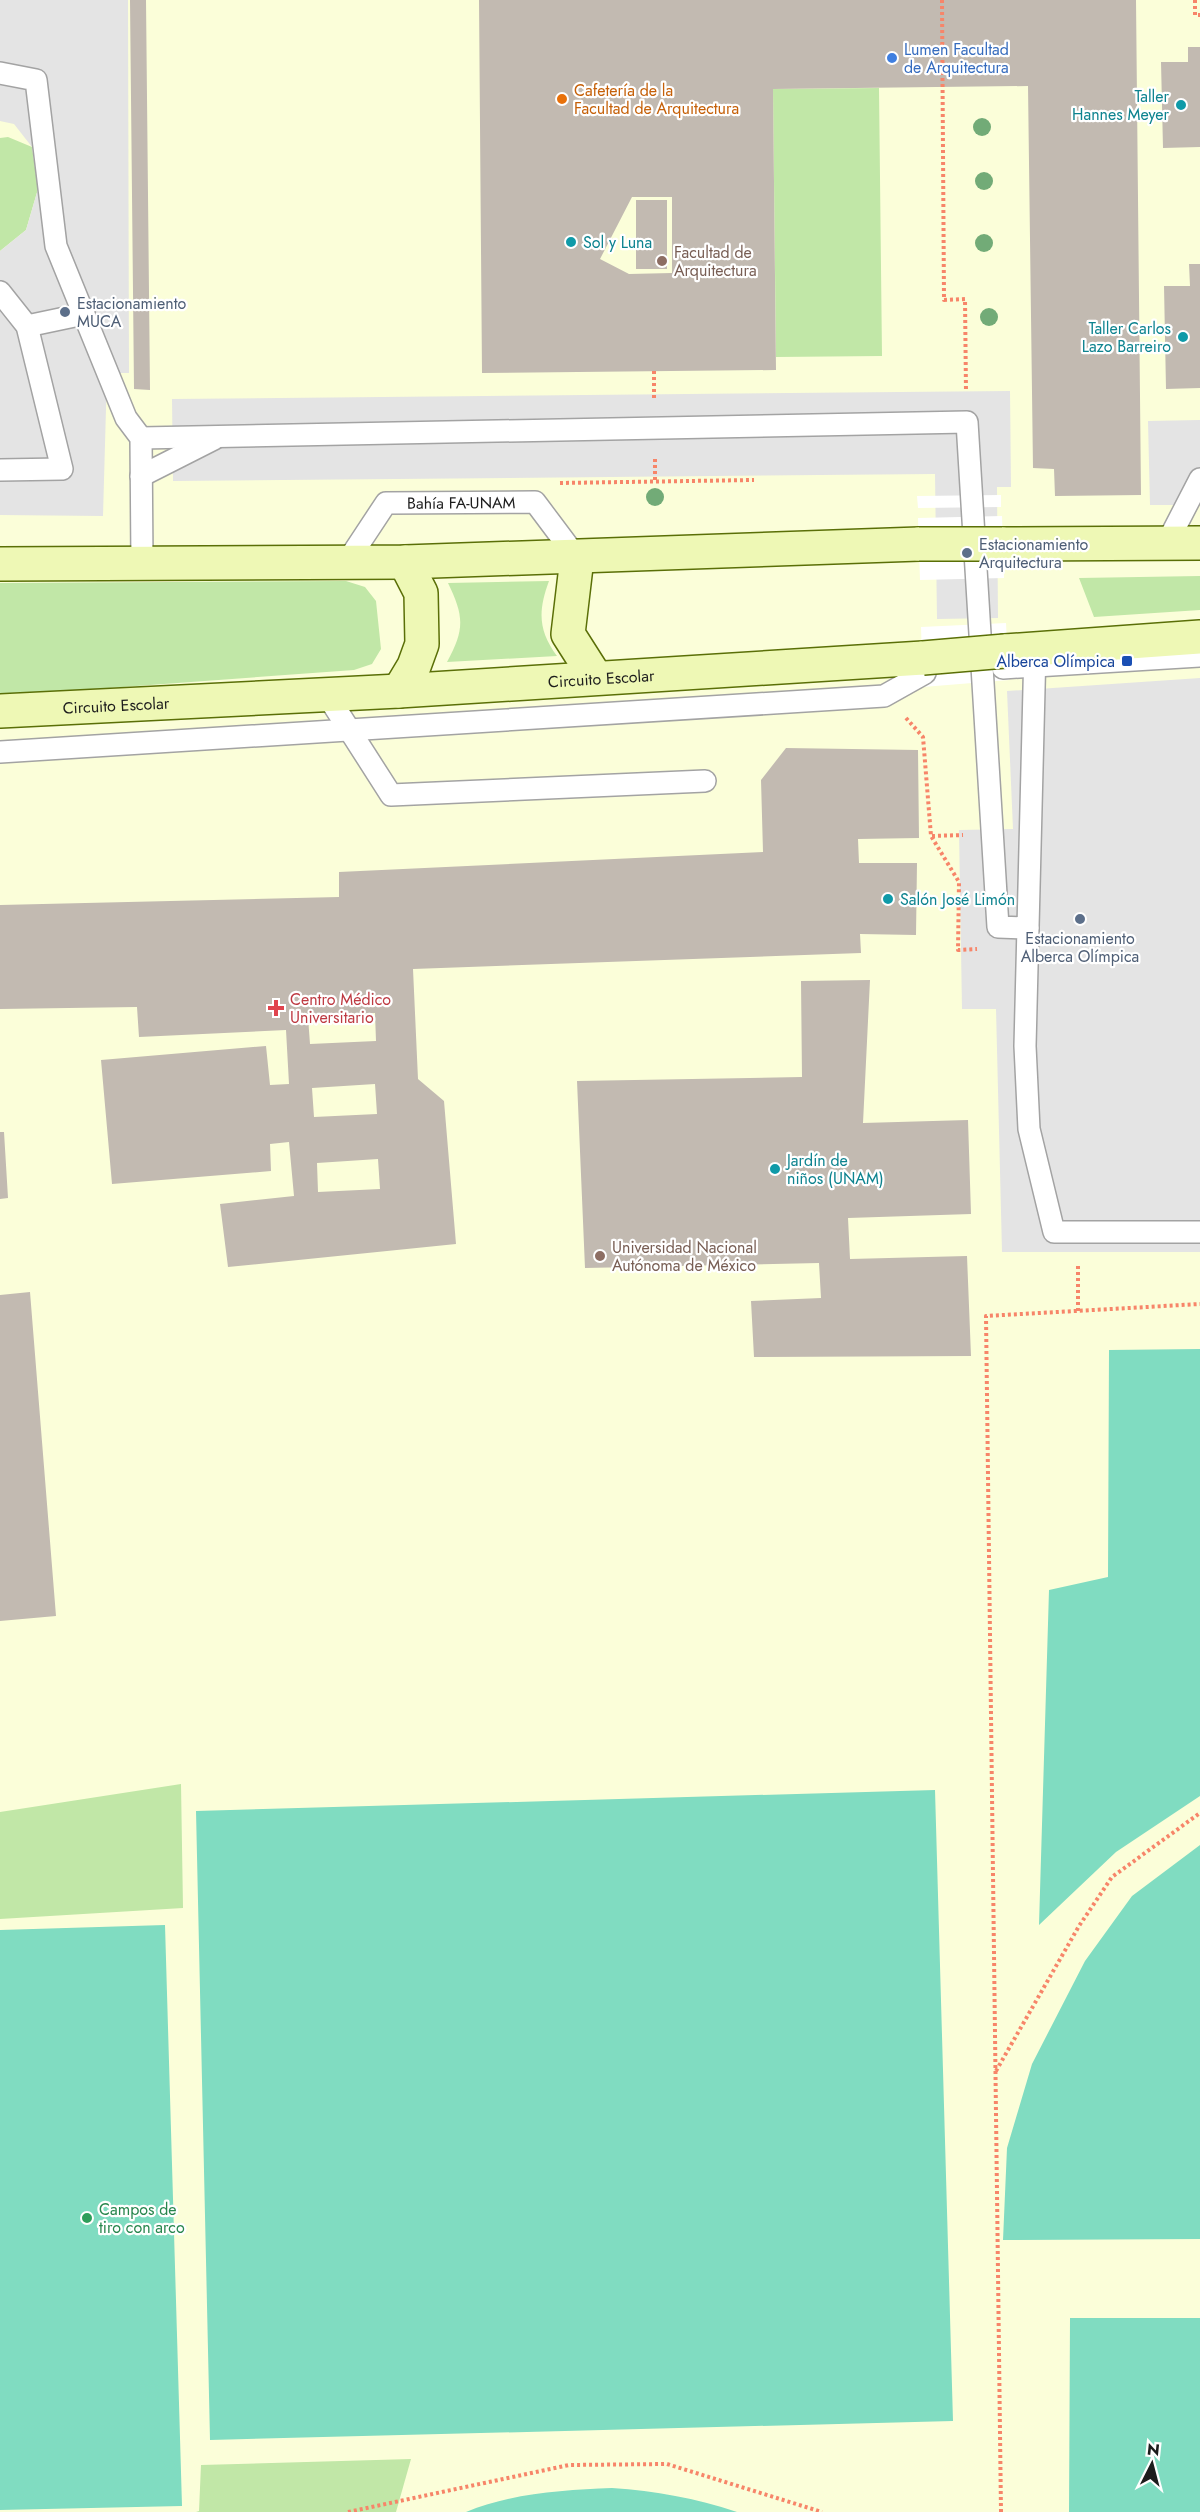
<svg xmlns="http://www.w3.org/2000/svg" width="1200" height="2512" font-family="Jost,sans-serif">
  <rect width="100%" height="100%" fill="#edeae1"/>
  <path fill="#fbfed9" d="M0 0H1200V2512H0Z"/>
  <path fill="#c1e7a7" d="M879 88 882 356 776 357 773 89Z
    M8 137 32 147 38 189 26 230 0 251V138Z
    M1200 576V610L1094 617 1079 578Z
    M346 581 365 587 376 601 381 649 372 664 354 670 0 696V583Z
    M549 581C538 611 538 630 557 656L447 662C465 629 464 616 448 583Z
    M181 1784 183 1908 0 1919V1812Z
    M411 2459 396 2512H196L199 2511 201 2465Z"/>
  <path fill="#80dcc1" d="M1200 1349V1796L1116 1852 1039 1925 1049 1590 1108 1577 1109 1350Z
    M935 1790 953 2421 210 2440 196 1811Z
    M1200 1845V2239L1003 2240 1007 2148 1032 2064 1085 1961 1132 1896Z
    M165 1925 182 2506 0 2510V1930Z
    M1070 2318H1200V2512H1069Z
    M612 2488C656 2491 695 2498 737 2512H466C512 2493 563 2490 612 2488Z"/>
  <path fill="#e4e4e4" d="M0 0H128L129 373H107L103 516 0 515V251L26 230 38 189 32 147 14 124 0 121Z
    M1010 391 1011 487H997L998 618 937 619 935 474 173 481 172 399Z
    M1200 420V505H1150L1148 421Z
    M1200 678V1252H1002L996 1009H962L959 830 1013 829 1007 691Z"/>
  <path fill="#fff" d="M1001 495V507L918 508 917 496Z
    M1002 516 1004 578 920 580 918 518Z
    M1006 623 1009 680 923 687 921 627Z"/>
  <path fill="#c2bab1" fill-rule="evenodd" d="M130 0H146L150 390 134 389Z
    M479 0H1136L1141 495 1055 496 1054 469 1033 468 1028 86 773 89 776 370 482 373ZM632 197H672V273L629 274 600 259Z
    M1188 47H1200V147L1163 148 1161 62H1188Z
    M636 200H667V269H636Z
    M1189 264H1200V388L1166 389 1164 286H1190Z
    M786 748 918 750 919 838 858 839 859 863H917L916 935 860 934 861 953 413 969 418 1079 444 1101 456 1244 228 1267 220 1204 294 1196 289 1142 270 1144 271 1171 112 1184 101 1060 266 1046 270 1085 289 1084 286 1030 139 1037 137 1007 0 1009V905L339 897V872L763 852 761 780ZM375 1013 376 1041 310 1044 308 1017ZM375 1084 377 1114 314 1117 312 1088ZM378 1159 380 1189 318 1192 317 1163Z
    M870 980 863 1123 968 1120 971 1214 848 1218 850 1259 967 1256 971 1356 754 1357 751 1301 821 1298 819 1263 585 1268 577 1081 802 1077 801 981Z
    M0 1132H4L8 1198 0 1199Z
    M30 1292 56 1616 0 1621V1295Z"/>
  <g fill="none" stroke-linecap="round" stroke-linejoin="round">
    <g stroke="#a3a3a3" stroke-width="24">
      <g id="lane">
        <path d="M0 73 36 80 56 246 126 418 141 438 142 562"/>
        <path d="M0 292 27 326 62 469 0 470"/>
        <path d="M27 326 84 314"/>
        <path d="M141 438 967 422 998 927 1028 928"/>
        <path d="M141 476 214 439"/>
        <path d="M1167 543 1200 479"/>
        <path id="s1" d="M347 562 386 503 535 502 577 558"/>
        <path d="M1035 649 1025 1046 1029 1129 1054 1232H1200"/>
        <path d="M1003 668 1200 656"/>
        <path d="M327 695 391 795 705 781"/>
        <path d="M0 752 884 696 925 673"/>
      </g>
    </g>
    <g stroke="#5a6f07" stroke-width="36">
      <g id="secondary">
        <path d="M1002 544 1200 543"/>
        <path d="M577 558 568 634 596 678"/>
        <path d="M0 564 405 562 919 544"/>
        <path d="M1005 651 1200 637"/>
        <path d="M399 691 414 666 422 644 421 593 405 562"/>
        <path id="s2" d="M0 711 399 691 923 658"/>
      </g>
    </g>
    <path stroke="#f78569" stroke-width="4" stroke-dasharray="3 3" stroke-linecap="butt" d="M942 0 944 300 965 299 966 392
      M1195 0V15H1200
      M654 371V398
      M655 459V482
      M560 483 754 480
      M906 718 923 737 931 836 959 882 958 950 977 949
      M932 836 963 835
      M1078 1311V1263
      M996 2071 1079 1926 1112 1877 1200 1813
      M348 2512 569 2465 667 2464 822 2512
      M1001 2512 986 1316 1200 1304"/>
    <use href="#lane" stroke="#fff" stroke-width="21"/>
    <use href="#secondary" stroke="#eef8b5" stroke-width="33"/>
    <g stroke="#5a6f07" stroke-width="36" stroke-linecap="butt">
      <path id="secondary-bridge" d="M919 544H1002
        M923 658 1005 651"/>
    </g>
    <use href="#secondary-bridge" stroke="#eef8b5" stroke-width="33"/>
  </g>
  <g fill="#72ab77">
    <circle cx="982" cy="127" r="9"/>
    <circle cx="984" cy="181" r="9"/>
    <circle cx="984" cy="243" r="9"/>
    <circle cx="989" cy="317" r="9"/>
    <circle cx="655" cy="497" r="9"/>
  </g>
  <circle fill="#3f7fe0" stroke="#fff" stroke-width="2" cx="892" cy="58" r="6"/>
  <circle fill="#e8710a" stroke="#fff" stroke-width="2" cx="562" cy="99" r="6"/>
  <g fill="#0f9aa8" stroke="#fff" stroke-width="2">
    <circle cx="1181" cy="105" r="6"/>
    <circle cx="571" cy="242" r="6"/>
    <circle cx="1183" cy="337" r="6"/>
    <circle cx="888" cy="899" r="6"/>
    <circle cx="775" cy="1169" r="6"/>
  </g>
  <g fill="#8d6e63" stroke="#fff" stroke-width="2">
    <circle cx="662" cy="261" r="6"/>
    <circle cx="600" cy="1256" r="6"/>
  </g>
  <g fill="#5c6f8a" stroke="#fff" stroke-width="2">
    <circle cx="65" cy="312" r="6"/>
    <circle cx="967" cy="553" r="6"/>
    <circle cx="1080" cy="919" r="6"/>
  </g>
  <rect fill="#1a4fb4" stroke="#fff" stroke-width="2" x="1121" y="655" width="12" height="12" rx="3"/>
  <path fill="#e0444e" stroke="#fff" stroke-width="2" d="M273 999h6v6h6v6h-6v6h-6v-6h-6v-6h6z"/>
  <circle fill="#2e9e5b" stroke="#fff" stroke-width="2" cx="87" cy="2218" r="6"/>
  <g text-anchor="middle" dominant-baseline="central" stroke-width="4.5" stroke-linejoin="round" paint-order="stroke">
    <g font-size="16" fill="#366cbe" stroke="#fff" text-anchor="start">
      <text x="904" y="49">Lumen Facultad<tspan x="904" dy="18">de Arquitectura</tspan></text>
    </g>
    <g font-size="16" fill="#c56008" stroke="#fff" text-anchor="start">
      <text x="574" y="90">Cafetería de la<tspan x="574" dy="18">Facultad de Arquitectura</tspan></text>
    </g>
    <g font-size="16" fill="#0d838f" stroke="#fff" text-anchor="start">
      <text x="1169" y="96" text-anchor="end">Taller<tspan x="1169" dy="18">Hannes Meyer</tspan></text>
      <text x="583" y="242">Sol y Luna</text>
      <text x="1171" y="328" text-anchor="end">Taller Carlos<tspan x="1171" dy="18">Lazo Barreiro</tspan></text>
      <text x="900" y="899">Salón José Limón</text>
      <text x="787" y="1160">Jardín de<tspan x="787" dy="18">niños (UNAM)</tspan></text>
    </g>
    <g font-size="16" fill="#785e54" stroke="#fff" text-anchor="start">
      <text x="674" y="252">Facultad de<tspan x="674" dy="18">Arquitectura</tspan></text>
      <text x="612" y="1247">Universidad Nacional<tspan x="612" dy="18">Autónoma de México</tspan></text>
    </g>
    <g font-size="16" fill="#4e5e75" stroke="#fff" text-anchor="start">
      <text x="77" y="303">Estacionamiento<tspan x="77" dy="18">MUCA</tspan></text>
      <text x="979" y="544">Estacionamiento<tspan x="979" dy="18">Arquitectura</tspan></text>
      <text x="1080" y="938" text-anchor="middle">Estacionamiento<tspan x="1080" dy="18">Alberca Olímpica</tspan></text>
    </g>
    <g font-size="16" fill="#1c1c1c" stroke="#fff">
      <text stroke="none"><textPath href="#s1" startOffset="146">Bahía FA-UNAM</textPath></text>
      <text stroke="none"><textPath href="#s2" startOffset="602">Circuito Escolar</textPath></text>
      <text stroke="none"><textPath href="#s2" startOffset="116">Circuito Escolar</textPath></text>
    </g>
    <g font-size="16" fill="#164399" stroke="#fff" text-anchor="end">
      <text x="1115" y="661">Alberca Olímpica</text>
    </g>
    <g font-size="16" fill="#be3a42" stroke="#fff" text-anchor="start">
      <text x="290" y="999">Centro Médico<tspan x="290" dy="18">Universitario</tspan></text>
    </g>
    <g font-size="16" fill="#27864d" stroke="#fff" text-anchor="start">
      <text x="99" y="2209">Campos de<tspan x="99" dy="18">tiro con arco</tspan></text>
    </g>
  </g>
  <g transform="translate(1152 2464) rotate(6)" stroke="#ffffff" stroke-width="4.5" paint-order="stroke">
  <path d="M0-4.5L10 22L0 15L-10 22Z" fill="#1c1c1c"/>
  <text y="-9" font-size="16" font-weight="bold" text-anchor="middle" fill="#1c1c1c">N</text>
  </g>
</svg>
